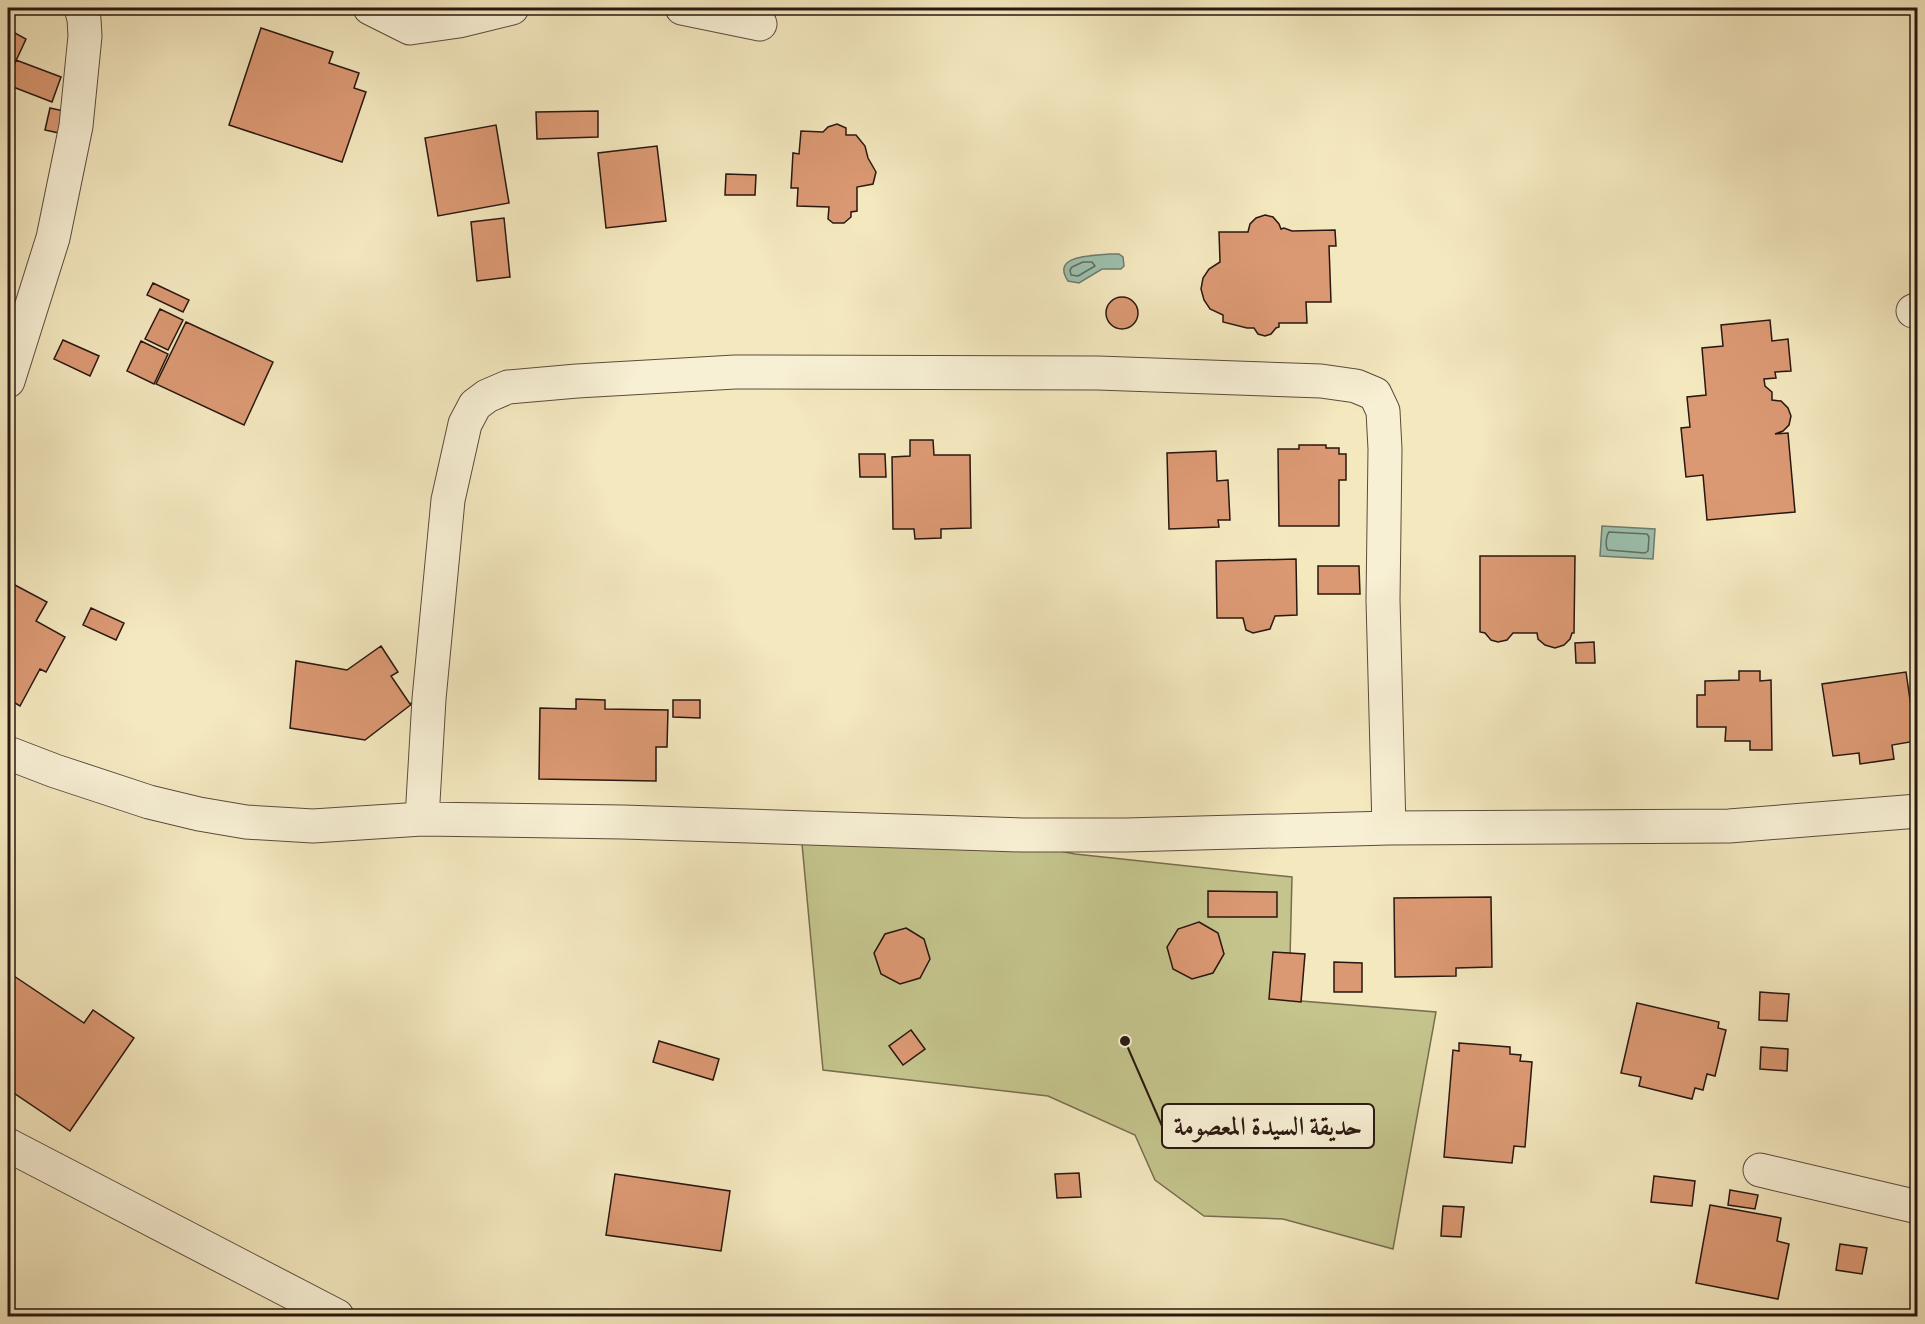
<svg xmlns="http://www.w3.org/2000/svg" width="1925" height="1324" font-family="Vollkorn,Amiri,serif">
  <rect width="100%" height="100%" fill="#f4e8bf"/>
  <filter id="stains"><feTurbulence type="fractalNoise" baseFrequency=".00333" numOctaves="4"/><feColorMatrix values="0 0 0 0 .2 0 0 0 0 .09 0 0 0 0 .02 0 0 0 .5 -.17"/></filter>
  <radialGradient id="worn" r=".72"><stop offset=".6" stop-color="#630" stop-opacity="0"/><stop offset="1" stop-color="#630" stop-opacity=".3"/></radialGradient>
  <path fill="#c4c48c" stroke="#766e4e" stroke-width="1.5" d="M802 844 1045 848 1075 854 1292 877 1289 1000 1436 1012 1393 1249 1283 1219 1204 1216 1155 1180 1135 1135 1048 1096 823 1070Z"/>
  <path fill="#9cc0ae" stroke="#6e7c6f" stroke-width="1.5" d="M1109 254H1119L1123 257 1124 266 1121 269H1102L1079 283 1068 281C1050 254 1095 256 1109 254Z
    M1602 526 1655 529 1653 559 1600 556Z"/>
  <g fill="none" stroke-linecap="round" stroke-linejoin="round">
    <path stroke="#626c60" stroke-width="1.5" d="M1083 262H1092L1095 266 1078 276 1071 275 1070 270 1072 267Z
      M1609 532 1647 534 1649 537 1648 551 1645 553 1608 550C1605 547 1606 536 1609 532Z"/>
  </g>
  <path fill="#db9973" stroke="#291711" stroke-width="1.5" d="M8 21 13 32 26 39 8 78Z
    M261 28 333 52 329 63 359 73 354 88 366 92 342 162 229 125Z
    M16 60 61 77 52 102 8 85Z
    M50 108 64 111 59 133 45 130Z
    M598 111V137L537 139 536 112Z
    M837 124 846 128V135H856L865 146 868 158 876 172 873 184 857 187V211L851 212V217L844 223H833L828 219 829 207 797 206 798 188H791L793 153 799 154 801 131 823 132 828 127Z
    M496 125 509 203 438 216 425 138Z
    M657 146 666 221 606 228 598 153Z
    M726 174 756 175 755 195H725Z
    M1265 215 1273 217 1279 224 1281 229 1284 228 1292 231 1335 230 1336 246H1329L1331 302H1306L1307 323H1279V327L1276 328 1271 334 1265 336 1258 334 1254 328H1247L1223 322V315L1210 309 1204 300 1201 289 1203 278 1209 269 1220 262 1219 232H1248L1250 224 1256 218Z
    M504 218 510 277 477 281 471 222Z
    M153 283 189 300 183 312 147 295Z
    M8 287 14 290 8 307Z
    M1106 313a16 16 0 1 1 32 0a16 16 0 1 1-32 0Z
    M160 309 183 320 168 350 145 339Z
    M1770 320 1772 341 1788 339 1791 371 1775 372 1776 378 1764 379 1765 386 1772 392V400L1781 401 1788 408 1791 416 1789 425 1783 431 1775 434 1788 433 1795 512 1707 520 1703 475 1686 477 1681 428 1690 427 1687 397 1706 395 1702 348 1723 346 1721 325Z
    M186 322 273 362 244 425 156 384Z
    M63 340 99 356 90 376 54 359Z
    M141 341 168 354 154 384 127 371Z
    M910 440H933L934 455H970L971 528 941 529V538L915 539 914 529H893L892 457 910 456Z
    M1299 445H1326V448H1339V454H1346V480H1339V526H1279L1278 449H1299Z
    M1216 451 1217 481 1228 480 1230 520H1218L1219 527 1169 529 1167 453Z
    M859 454H885L886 477H860Z
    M1480 556H1575L1574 633H1572L1570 639 1564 645 1555 648 1545 645 1538 639 1537 633H1513L1507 640 1498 642 1491 640 1485 633 1480 632Z
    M1296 559 1297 615 1275 616 1270 629 1253 633 1246 630 1243 618H1217L1216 561Z
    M1318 566H1359L1360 594H1318Z
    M13 584 47 602 36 621 65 637 46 672 40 669 20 706 8 699V595Z
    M91 608 124 623 116 640 83 625Z
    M1594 642 1595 663H1576L1575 643Z
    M381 646 398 672 391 676 410 704 417 700 365 740 290 728 296 661 347 670Z
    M1739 671H1760V681L1771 680 1772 750H1750V741H1725L1726 727H1697V695H1705V681L1739 680Z
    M1906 672 1916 741 1892 745 1894 759 1860 764 1859 753 1833 756 1822 684Z
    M576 699 605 700V709L668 710 667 747H656V781L539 779 540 708 576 709Z
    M673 700H700V718L673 717Z
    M1208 891 1277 892V917H1208Z
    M1491 897 1492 967 1456 968V976L1395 977 1394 898Z
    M1199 922 1218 933 1224 954 1213 973 1192 979 1173 969 1167 947 1178 929Z
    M906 928 924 939 930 959 920 978 900 984 881 974 874 953 885 934Z
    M1273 952 1305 954 1301 1002 1269 999Z
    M1334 962 1362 963V992H1334Z
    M8 972 84 1023 93 1010 134 1038 70 1131 8 1089Z
    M1760 992 1789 994 1787 1021 1759 1020Z
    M1637 1003 1719 1022 1718 1028 1726 1030 1715 1076 1707 1074 1703 1090 1695 1088 1692 1099 1639 1086 1641 1077 1621 1073Z
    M911 1030 925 1049 903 1065 889 1046Z
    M659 1041 719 1059 713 1080 653 1062Z
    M1459 1043 1510 1047V1054L1521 1055 1520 1061 1532 1062 1525 1147 1514 1146 1512 1163 1444 1157 1453 1050 1459 1051Z
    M1761 1047 1788 1049 1787 1071 1760 1069Z
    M1079 1173 1081 1197 1057 1198 1055 1174Z
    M615 1174 730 1191 721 1251 606 1235Z
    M1654 1176 1695 1181 1692 1206 1651 1202Z
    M1730 1190 1758 1195 1755 1209 1728 1205Z
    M1710 1205 1781 1218 1777 1241 1789 1244 1778 1299 1696 1283Z
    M1443 1206 1464 1207 1461 1237 1441 1236Z
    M1840 1244 1867 1248 1862 1274 1836 1270Z"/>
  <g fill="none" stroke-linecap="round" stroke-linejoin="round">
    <g stroke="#5c4b3c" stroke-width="35">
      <path id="minor" d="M370 8 410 28 459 21 512 8
        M682 8 760 24
        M1913 311 1918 309
        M8 381 53 238 76 126 85 36 84 19 81 8
        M8 753 55 771 149 802 199 814 246 822 313 826 422 819 623 822 1022 835H1126L1389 828 1729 826 1918 811
        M422 819 429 699 448 500 465 424 475 405 487 396 508 387 577 381 735 372 1098 373 1321 381 1356 386 1375 394 1383 411 1385 449 1383 600 1389 828
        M8 1145 337 1316
        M1760 1170 1918 1207"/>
    </g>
    <use href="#minor" stroke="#f8f0d5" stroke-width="33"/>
  </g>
  <path fill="none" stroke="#291711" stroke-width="2" d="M1125 1041L1162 1126"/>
  <circle fill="#291711" stroke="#f8f0d5" stroke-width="2" cx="1125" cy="1041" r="6"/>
  <rect fill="#f8f0d5" stroke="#291711" stroke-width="2" x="1162" y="1104" width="212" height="44" rx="6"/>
  <g font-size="26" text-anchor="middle" font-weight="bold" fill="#291711">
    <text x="1268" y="1135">حديقة السيدة المعصومة</text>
  </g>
  <rect width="1925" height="1324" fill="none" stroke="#f4e8bf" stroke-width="30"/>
  <rect x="9" y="9" width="1907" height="1306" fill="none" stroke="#291711" stroke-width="3"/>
  <rect x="15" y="15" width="1895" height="1294" fill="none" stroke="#291711" stroke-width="1.5"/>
  <rect width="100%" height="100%" filter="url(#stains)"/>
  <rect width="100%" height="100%" fill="url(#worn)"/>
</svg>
